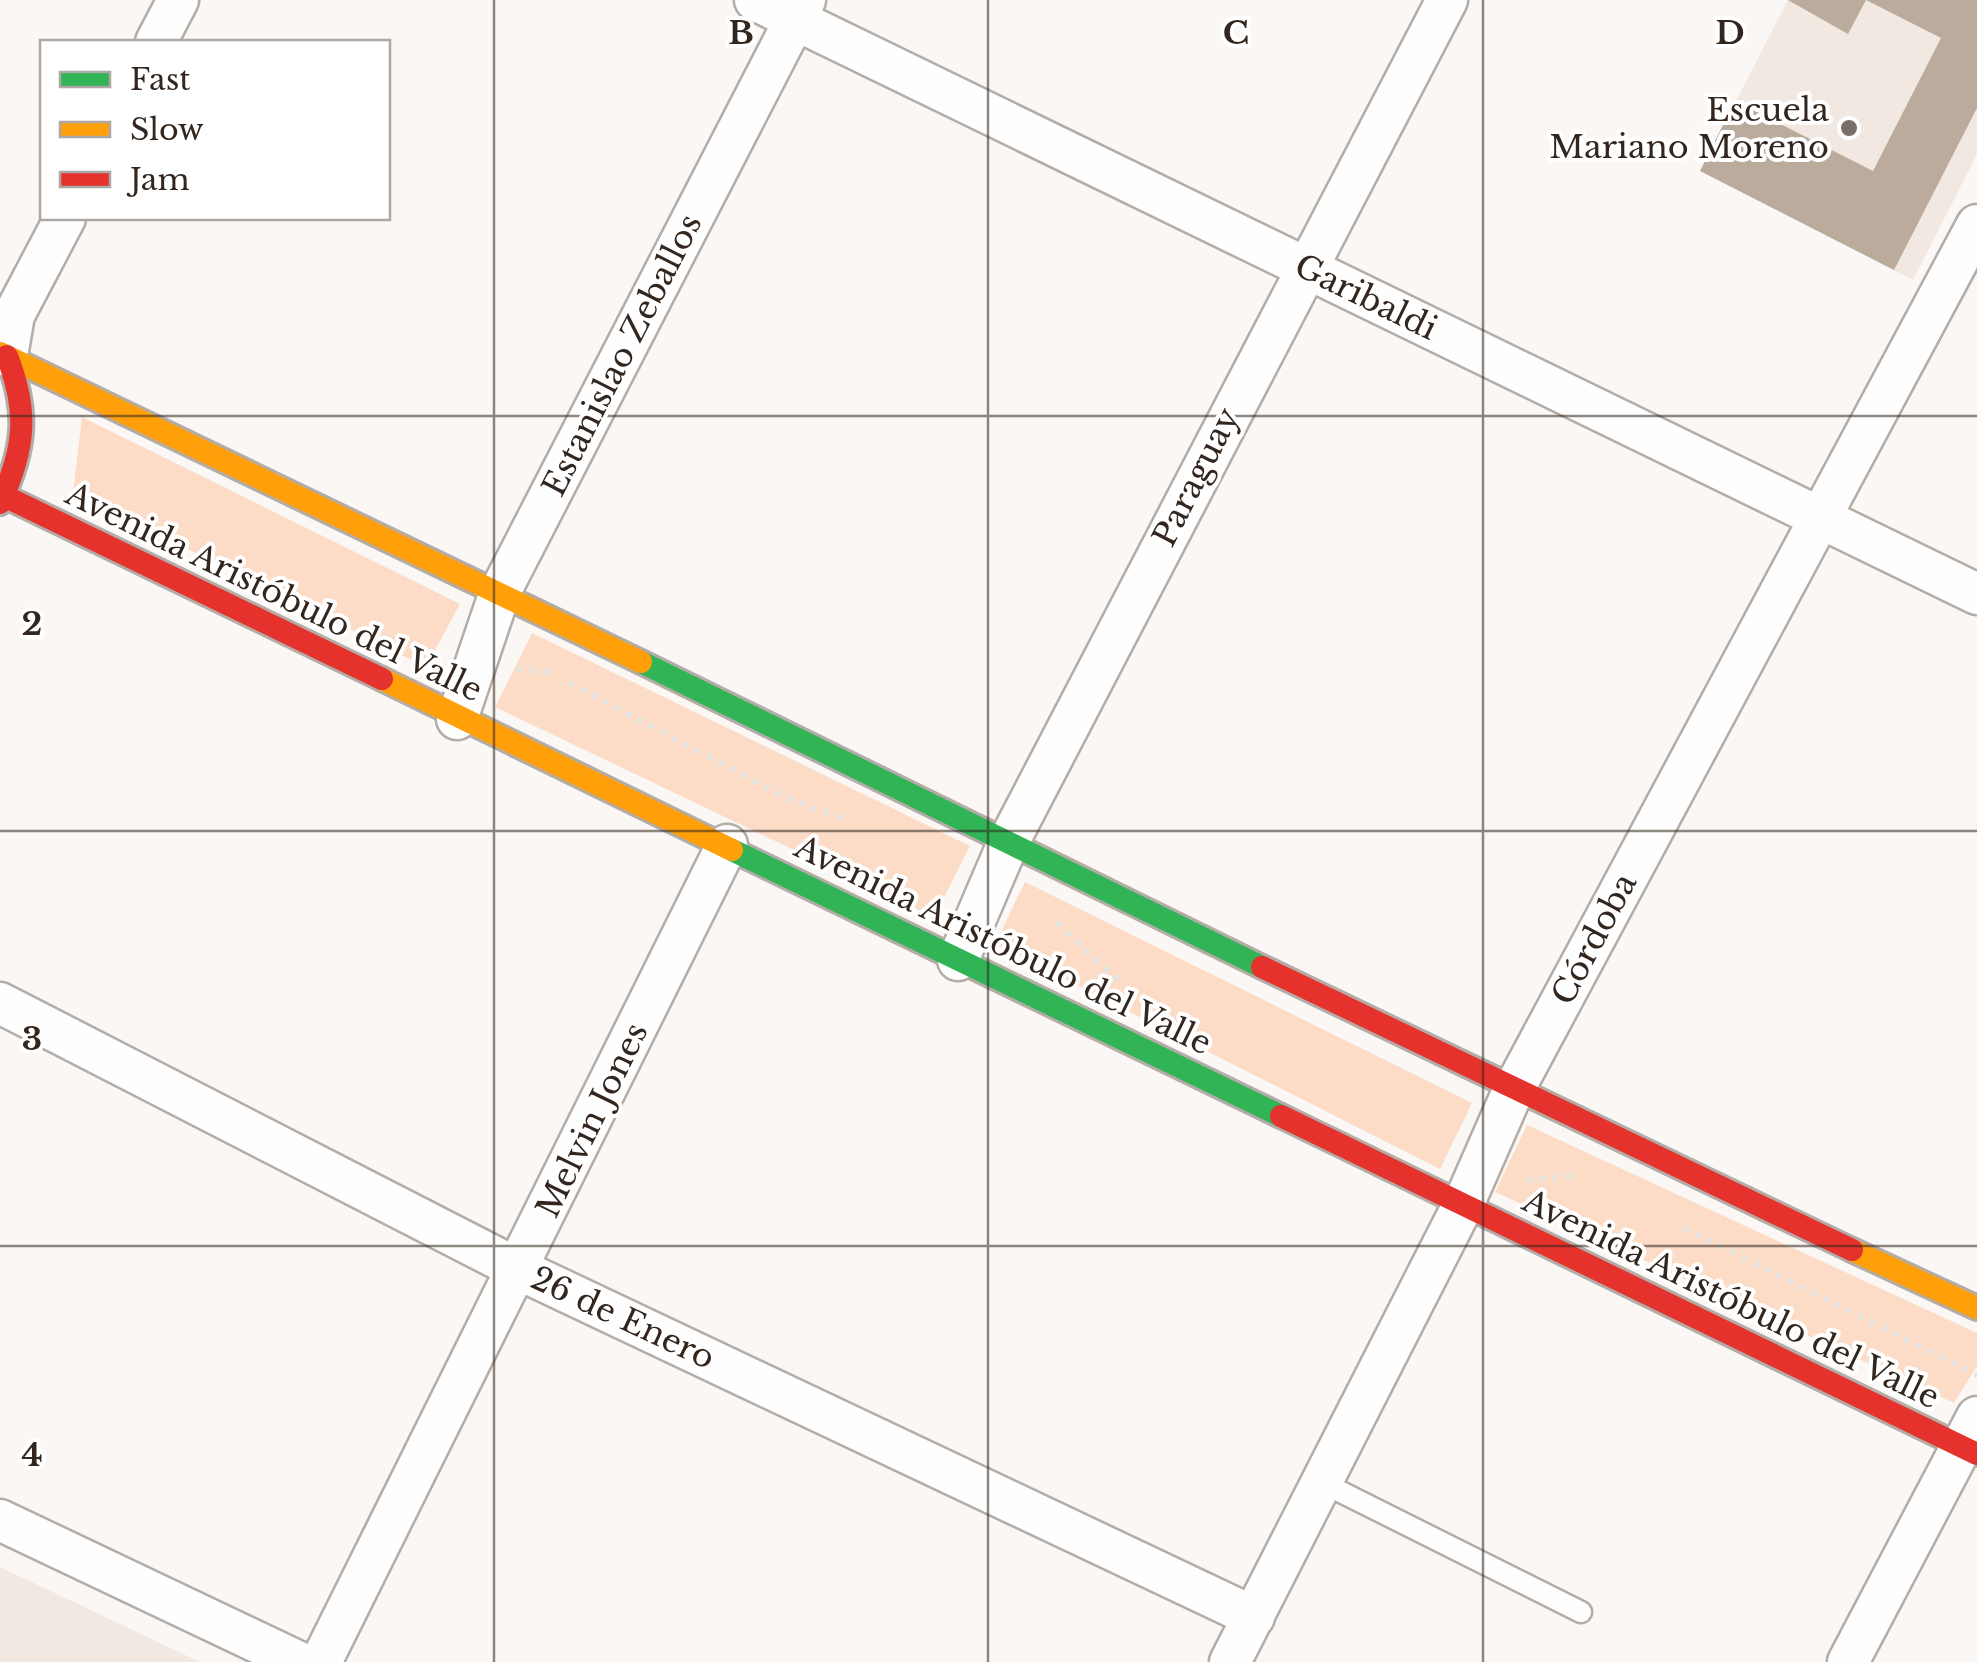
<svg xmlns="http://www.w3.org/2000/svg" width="1977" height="1662" font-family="'Libre Baskerville',serif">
  <rect width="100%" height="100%" fill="#faf7f5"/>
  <path fill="#f1e8e1" d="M1788 0H1977V154L1913 280 1700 171Z
    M0 1567 200 1662H0Z"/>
  <path fill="#fcdcc6" d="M82 417 460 604 426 667 73 492Z
    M532 633 970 846 934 917 495 707Z
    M1025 882 1472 1103 1440 1169 995 944Z
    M1527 1125 1977 1333V1366L1954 1403 1495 1192Z"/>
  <path fill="#bbab9c" d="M1788 0H1977V108L1894 270 1700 171 1735 101 1873 171 1941 38 1866 0 1848 34Z"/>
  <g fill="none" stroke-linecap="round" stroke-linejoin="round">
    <g stroke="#b3aca7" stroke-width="25">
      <path id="lane" d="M1323 1483 1581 1612"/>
    </g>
    <g stroke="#b3aca7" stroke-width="45">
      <path id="street" d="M755 0 1977 594
        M156 42 178 0
        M7 356 14 315 65 218
        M457 719 500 592 805 0
        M958 960 1009 841 1447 0
        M0 1003 518 1269 1254 1617
        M0 1520 299 1662
        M321 1662 727 845
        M1230 1662 1463 1205 1513 1091 1977 225
        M1848 1662 1977 1417"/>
    </g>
    <g stroke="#b3aca7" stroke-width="28">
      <path id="fast" d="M641 662 1262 967
        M732 850 1281 1116"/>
    </g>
    <g stroke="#b3aca7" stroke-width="28">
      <path id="slow" d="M0 353 641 662
        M382 679 732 850
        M1852 1250 1977 1308"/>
    </g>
    <g stroke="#b3aca7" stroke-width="28">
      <path id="jam" d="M0 494 382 679
        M0 503C25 449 29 412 7 356
        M1262 967 1852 1250
        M1281 1116 1977 1454"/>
    </g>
    <path stroke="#e4e3e1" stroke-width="6" stroke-dasharray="5 8" stroke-linecap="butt" d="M517 669 549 672
      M569 683 789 799 849 821
      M1057 923 1121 983
      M1527 1180 1579 1175
      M1684 1228 1977 1375"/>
    <use href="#lane" stroke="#fefefe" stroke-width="20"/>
    <use href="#street" stroke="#fefefe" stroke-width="40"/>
    <use href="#fast" stroke="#30b455" stroke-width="22"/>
    <use href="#slow" stroke="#ff9f0a" stroke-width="22"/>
    <use href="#jam" stroke="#e5322d" stroke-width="22"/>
  </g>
  <path fill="none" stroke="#32261e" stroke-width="2.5" stroke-opacity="0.55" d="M494 0V1662M988 0V1662M1483 0V1662M0 416H1977M0 831H1977M0 1246H1977"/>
  <circle fill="#786f69" stroke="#fff" stroke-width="4" cx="1849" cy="128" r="10"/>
  <g text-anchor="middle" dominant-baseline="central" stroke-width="8" stroke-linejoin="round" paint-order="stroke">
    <g font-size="32" fill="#32261e" stroke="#fff" text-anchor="end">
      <text x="1829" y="110">Escuela<tspan x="1829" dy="37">Mariano Moreno</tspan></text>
    </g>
    <g font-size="32" fill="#32261e" stroke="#fff">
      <text transform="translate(1366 297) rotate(26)">Garibaldi</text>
      <text transform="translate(622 355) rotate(-63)">Estanislao Zeballos</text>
      <text transform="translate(1196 477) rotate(-63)">Paraguay</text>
      <text transform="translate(274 592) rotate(26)">Avenida Aristóbulo del Valle</text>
      <text transform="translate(1594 939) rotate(-62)">Córdoba</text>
      <text transform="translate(1003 945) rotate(26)">Avenida Aristóbulo del Valle</text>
      <text transform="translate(592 1120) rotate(-64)">Melvin Jones</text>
      <text transform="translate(1731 1299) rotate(26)">Avenida Aristóbulo del Valle</text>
      <text transform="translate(623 1318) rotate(25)">26 de Enero</text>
    </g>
  </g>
  <g font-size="32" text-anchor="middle" font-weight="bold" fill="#32261e" stroke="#fff" stroke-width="8" stroke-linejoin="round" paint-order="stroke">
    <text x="741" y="44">B</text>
    <text x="1236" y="44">C</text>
    <text x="1730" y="44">D</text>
    <text x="32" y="635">2</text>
    <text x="32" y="1050">3</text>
    <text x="32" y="1466">4</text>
  </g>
  <rect x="40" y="40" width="350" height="180" fill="#ffffff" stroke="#ada8a5" stroke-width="2.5"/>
  <rect x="60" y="72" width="50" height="15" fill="#30b455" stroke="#ada8a5" stroke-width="2.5"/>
  <text x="130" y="90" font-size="30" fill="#32261e">Fast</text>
  <rect x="60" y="122" width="50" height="15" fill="#ff9f0a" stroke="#ada8a5" stroke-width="2.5"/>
  <text x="130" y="140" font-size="30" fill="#32261e">Slow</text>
  <rect x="60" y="172" width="50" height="15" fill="#e5322d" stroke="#ada8a5" stroke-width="2.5"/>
  <text x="130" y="190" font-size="30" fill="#32261e">Jam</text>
</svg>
